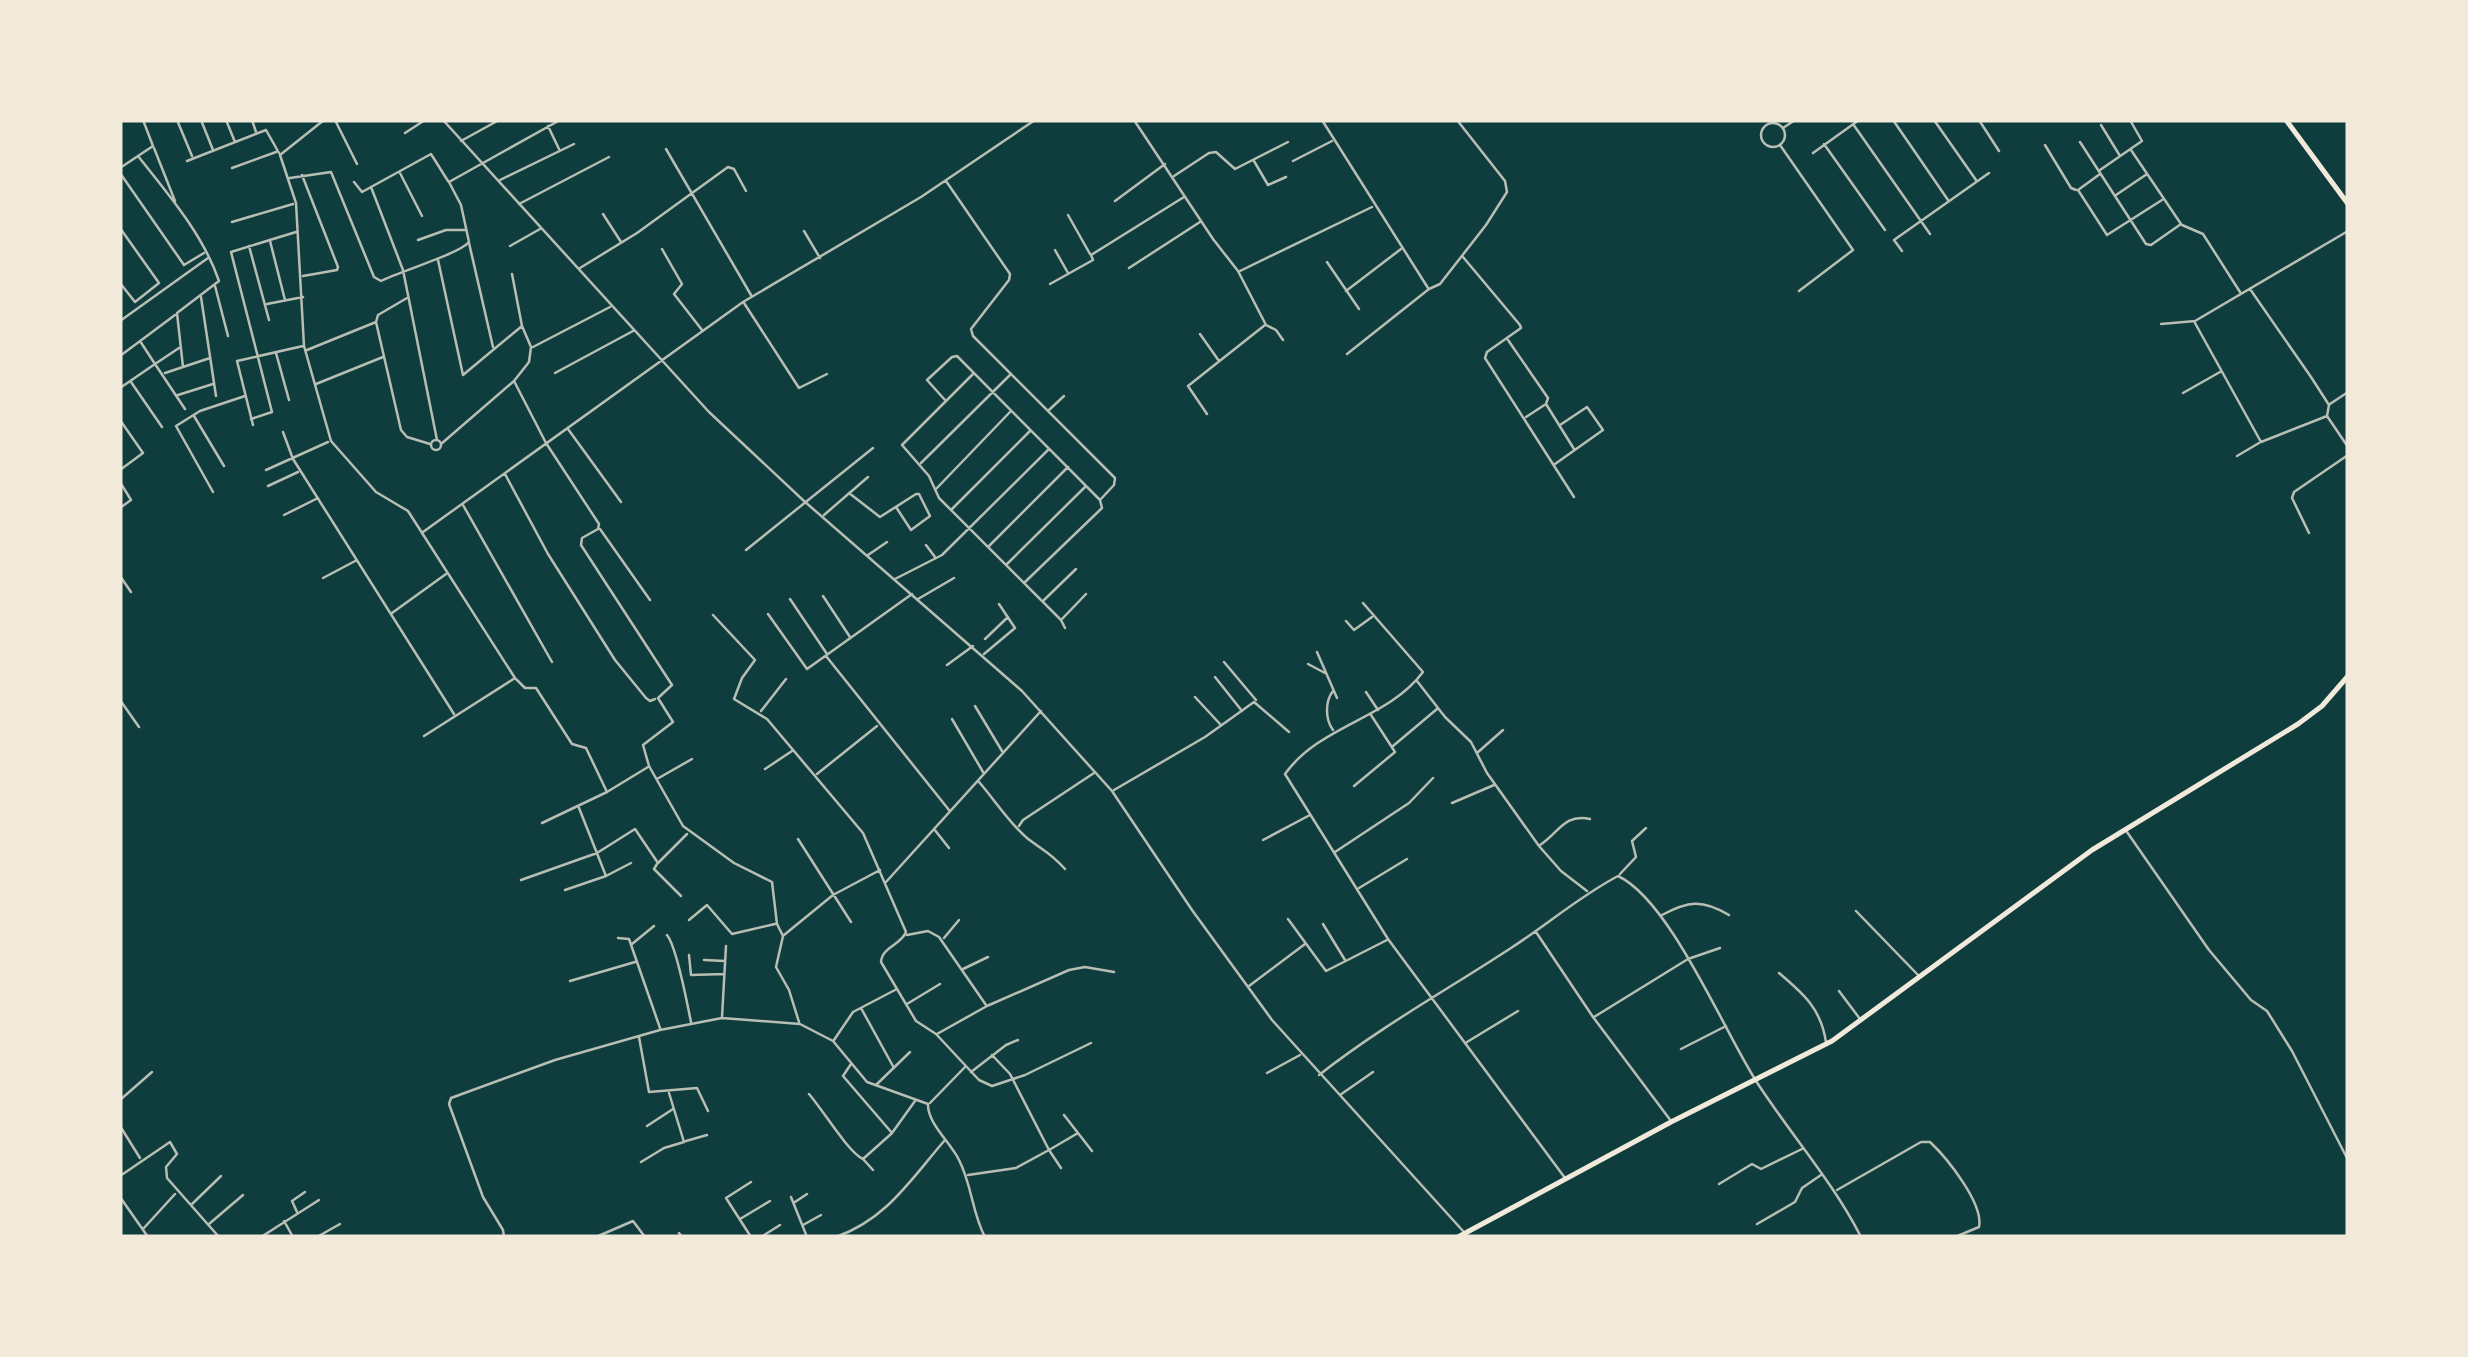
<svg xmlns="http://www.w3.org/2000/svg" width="2468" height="1357" font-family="'Public Sans',sans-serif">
  <rect width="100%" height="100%" fill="#0f3d3e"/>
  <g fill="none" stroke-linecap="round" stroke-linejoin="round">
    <path stroke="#b8beb3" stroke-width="2.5" d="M177 120 192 156
      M201 120 213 150
      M226 120 235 142
      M252 120 256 132
      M324 120 280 155 296 203 304 346 331 441 376 492 408 511 515 678 424 736
      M335 120 357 164
      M443 120 709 412 804 501 1022 691 1112 791 1192 910 1272 1020 1463 1231
      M1134 120 1213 239 1238 271 1266 325 1276 330 1283 340
      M1322 120 1428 288
      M1893 120 1948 200
      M1934 120 1976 180
      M1979 120 1999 151
      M1761 135a12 12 0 1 1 24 0a12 12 0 1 1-24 0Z
      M1853 124 1930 234
      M2101 125 2120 156
      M548 126 559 149
      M1783 128 1795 120
      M405 133 425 120
      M461 141 499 120
      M2080 142 2146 244 2151 245 2181 224 2131 150
      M1824 144 1885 230
      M1780 145 1853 250 1799 291
      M2045 145 2071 188 2076 190
      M154 148 175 201
      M666 149 751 295
      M1813 153 1859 120
      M138 156C168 194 203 234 219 281L177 313 183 367
      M187 161 266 130 279 153
      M1254 161 1268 185 1286 177
      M1293 161 1332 141
      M120 168 153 146 143 120
      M232 168 276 152
      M2100 170 2142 141 2130 120
      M120 173 184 265 204 253
      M400 173 422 216
      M2100 174 2078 190 2107 235 2162 200
      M302 175 338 267 337 270 303 276
      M1174 176 1209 153 1216 152 1235 169 1288 142
      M290 178 331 172 374 277 381 281C401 271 459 254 469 242L461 205 449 182 560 120
      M500 180 574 144
      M354 182 362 192 431 154 448 181
      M371 187 403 270 437 440
      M2116 195 2147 174
      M1115 201 1165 164
      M519 204 609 157
      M603 214 621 242
      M1068 215 1090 254
      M232 222 293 204
      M2182 225 2203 234 2240 292
      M120 228 159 283 135 302 120 283
      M804 231 820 258
      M418 240 446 230H465
      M270 241 285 300
      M469 243 493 347
      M249 246 269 320
      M510 246 540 229
      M662 249 682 284 674 294 702 330
      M1055 250 1068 273
      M1902 251 1894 240 1989 173
      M1463 257 1520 325 1521 328 1487 352 1485 358 1574 497
      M438 260 463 375 522 326
      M1327 262 1359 309
      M580 268 637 233 728 167 734 169 746 191
      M1129 268 1200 222
      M1240 271 1372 207
      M1050 284 1093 260 1091 255 1184 197
      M215 286 228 336
      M2250 289 2311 377 2329 405 2327 416 2348 447
      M1346 291 1401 249
      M201 297 216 396
      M744 303 799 388 827 374
      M267 304 303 297
      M120 321 208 258
      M376 322 401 430 407 437 430 444
      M2195 323 2261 442 2327 416
      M2161 324 2195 321 2348 231
      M1200 334 1219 361
      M1508 340 1548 398 1546 404
      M140 341 155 364 179 348
      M533 347 610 307
      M307 350 376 322 378 315 407 298
      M276 353 289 400
      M1347 354 1429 289 1440 284 1486 225 1507 192 1505 181 1457 120
      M120 356 175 315
      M165 373 210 358
      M555 373 633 331
      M973 374 902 445 929 476 939 498 1061 620 1065 628
      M514 381 546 443 599 524 598 529 582 538 581 545 672 685 658 698 673 722 643 745 649 766 683 826 734 863 772 882 777 924 783 936 776 967 789 990 799 1022
      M131 382 162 427
      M316 384 383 357
      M120 388 155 364 185 409
      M2183 393 2220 372
      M178 395 213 384
      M945 400 927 380 952 357 957 356 1100 500 1114 485 1115 478 973 336 971 329 1009 280 1010 274 946 181
      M2330 404 2348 392
      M1049 410 1064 396
      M1207 414 1188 386 1265 325
      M194 416 224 466
      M1526 417 1546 404 1574 449
      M251 419 272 412 231 252 296 232
      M120 420 143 453 120 470
      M253 425 237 361 303 346
      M568 429 621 502
      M283 432 293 459 454 714
      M431 445a5 5 0 1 1 10 0a5 5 0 1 1-10 0Z
      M441 444 514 381 529 362 531 347 522 326 512 274
      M2237 456 2259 443
      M921 463 1011 374
      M1555 464 1603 430 1587 407 1560 425
      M266 470 328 442
      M505 474 548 554 615 660 646 698 650 701 655 699
      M120 482 131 500 120 508
      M268 486 298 472
      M936 489 1010 412
      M213 492 176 426 200 411 245 396
      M849 493 880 517 916 494H919L930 516 911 530 896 507
      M463 505 552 662
      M952 509 1030 431
      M284 515 318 498
      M824 515 868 477
      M600 529 650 600
      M423 532 743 302 921 197 1035 120
      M2309 533 2292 498 2294 492 2348 455
      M926 545 935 557
      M989 546 1068 467
      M746 550 873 448
      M868 555 887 542
      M1007 564 1086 486
      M120 576 131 592
      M323 578 357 560
      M895 579 942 555 1048 450
      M1025 582 1102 508 1100 500
      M823 596 850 637
      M790 599 827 654
      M918 599 954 578
      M1044 600 1076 569
      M1363 603 1423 672C1388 719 1320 725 1285 774L1388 939 1565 1178
      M392 613 446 574
      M768 614 807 669 912 594
      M713 615 755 660 742 678 734 699 767 719 863 833 906 932C901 945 882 947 881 962L916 1021 936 1034 979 1080 992 1086 1025 1075 1091 1043
      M1062 619 1086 594
      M1346 621 1354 630 1372 617
      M985 639 1008 617
      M1317 652 1337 698
      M984 654 1015 628 999 604
      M826 656 949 810
      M1224 662 1256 700
      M1308 664 1325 673
      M947 665 973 646
      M1215 677 1242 711
      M516 679 525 688H536L572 744 586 748 607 792
      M1417 681 1445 717 1471 742 1487 773 1539 846 1561 871 1587 891
      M1366 692 1378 710
      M1195 697 1220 724
      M120 700 139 727
      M975 706 1002 751
      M761 711 786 679
      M952 719 983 772
      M1333 730C1325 719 1325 701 1333 691
      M1393 746 1437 709
      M1477 753 1503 730
      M765 769 792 751
      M817 774 877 726
      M657 779 692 759
      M979 782C994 799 1010 824 1027 838 1042 850 1050 852 1065 869
      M1354 786 1395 752 1371 715
      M1114 790 1205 737 1254 702 1289 732
      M1452 803 1494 785
      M579 808 606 876
      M542 823 607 792 648 767
      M1019 826 1023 820 1094 773
      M934 829 949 848
      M2127 832 2209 950 2251 1000 2267 1011 2292 1051 2348 1160
      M798 839 851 922
      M1263 840 1310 815
      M1540 845C1559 833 1564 813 1590 819
      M1335 852 1409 803 1433 778
      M657 864 654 869 681 896
      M1620 874 1636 857 1632 841 1646 828
      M521 880 597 853 635 829 658 863 687 834
      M886 882 1041 711
      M1359 888 1407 859
      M565 890 606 876 631 863
      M1856 911 1919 976
      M1662 915C1688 901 1702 899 1729 915
      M1288 919 1326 971 1387 940
      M689 920 707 905 732 934 775 924
      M1323 924 1345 960
      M1536 932 1593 1017 1671 1121
      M667 935C677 947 687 1003 691 1022
      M784 935 833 895 880 870
      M907 935 928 931 939 937 986 1005
      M618 938 629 939 660 1028
      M944 938 959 920
      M632 944 654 926
      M689 955 691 975 724 974
      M704 960 725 961
      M963 969 988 957
      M1779 973C1804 994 1821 1009 1826 1042
      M570 981 635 962
      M1249 986 1305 944
      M1839 991 1860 1019
      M907 1004 940 984
      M861 1008 894 1068
      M722 1017 726 946
      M1594 1017 1688 959 1720 948
      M937 1034 987 1006 1069 970 1085 967 1114 972
      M639 1037 649 1092 697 1088 708 1111
      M834 1040 853 1012 895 990
      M1467 1042 1518 1011
      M1681 1049 1726 1026
      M851 1064 843 1076 892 1133 915 1101
      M971 1072 1006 1045 1018 1040
      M1267 1073 1300 1055
      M1319 1075C1380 1027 1447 990 1511 948 1548 924 1580 896 1618 876 1671 901 1725 1034 1758 1084 1792 1136 1833 1182 1861 1237
      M876 1085 910 1052
      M809 1094C823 1110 848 1152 863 1159
      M1340 1095 1373 1072
      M120 1100 152 1072
      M930 1103 965 1067
      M1064 1115 1092 1151
      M120 1126 140 1158
      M647 1126 673 1109
      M686 1141 707 1135
      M641 1162 664 1148 684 1142 669 1093
      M1061 1168 1049 1150 1078 1133
      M873 1170 863 1159 891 1134
      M968 1175 1016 1168 1049 1150 1010 1074 992 1055
      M120 1176 170 1142 177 1154 166 1167 167 1178 219 1237
      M1719 1184 1752 1164 1761 1169 1802 1149
      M1837 1190 1921 1142H1930C1947 1158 1984 1204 1979 1227L1955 1237
      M120 1197 148 1237
      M791 1197 807 1237
      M795 1202 807 1194
      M191 1205 221 1176
      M297 1212 292 1201 305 1192
      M740 1219 770 1201
      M284 1221 293 1237
      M209 1224 243 1195
      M1757 1224 1795 1202 1802 1188 1821 1175
      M803 1225 821 1215
      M143 1229 175 1194
      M679 1233 682 1237
      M261 1237 319 1200
      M317 1237 340 1224
      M504 1237 503 1230 483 1197 449 1104 451 1098 555 1060 660 1030 722 1018 800 1024 833 1041 867 1082 928 1104C927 1123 951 1143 959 1160 972 1185 972 1213 985 1237
      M596 1237 633 1221 645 1237
      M751 1237 726 1198 751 1182
      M761 1237 780 1225
      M836 1237C887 1219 911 1179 945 1140"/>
    <path stroke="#f1e9da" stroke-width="5" d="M2286 120 2348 204"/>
    <path stroke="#f1e9da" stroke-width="5" d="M1458 1237 1671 1122 1832 1041 2092 850 2298 724 2322 706 2348 676"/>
  </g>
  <rect width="2468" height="1357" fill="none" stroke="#f1e9da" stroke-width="245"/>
</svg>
